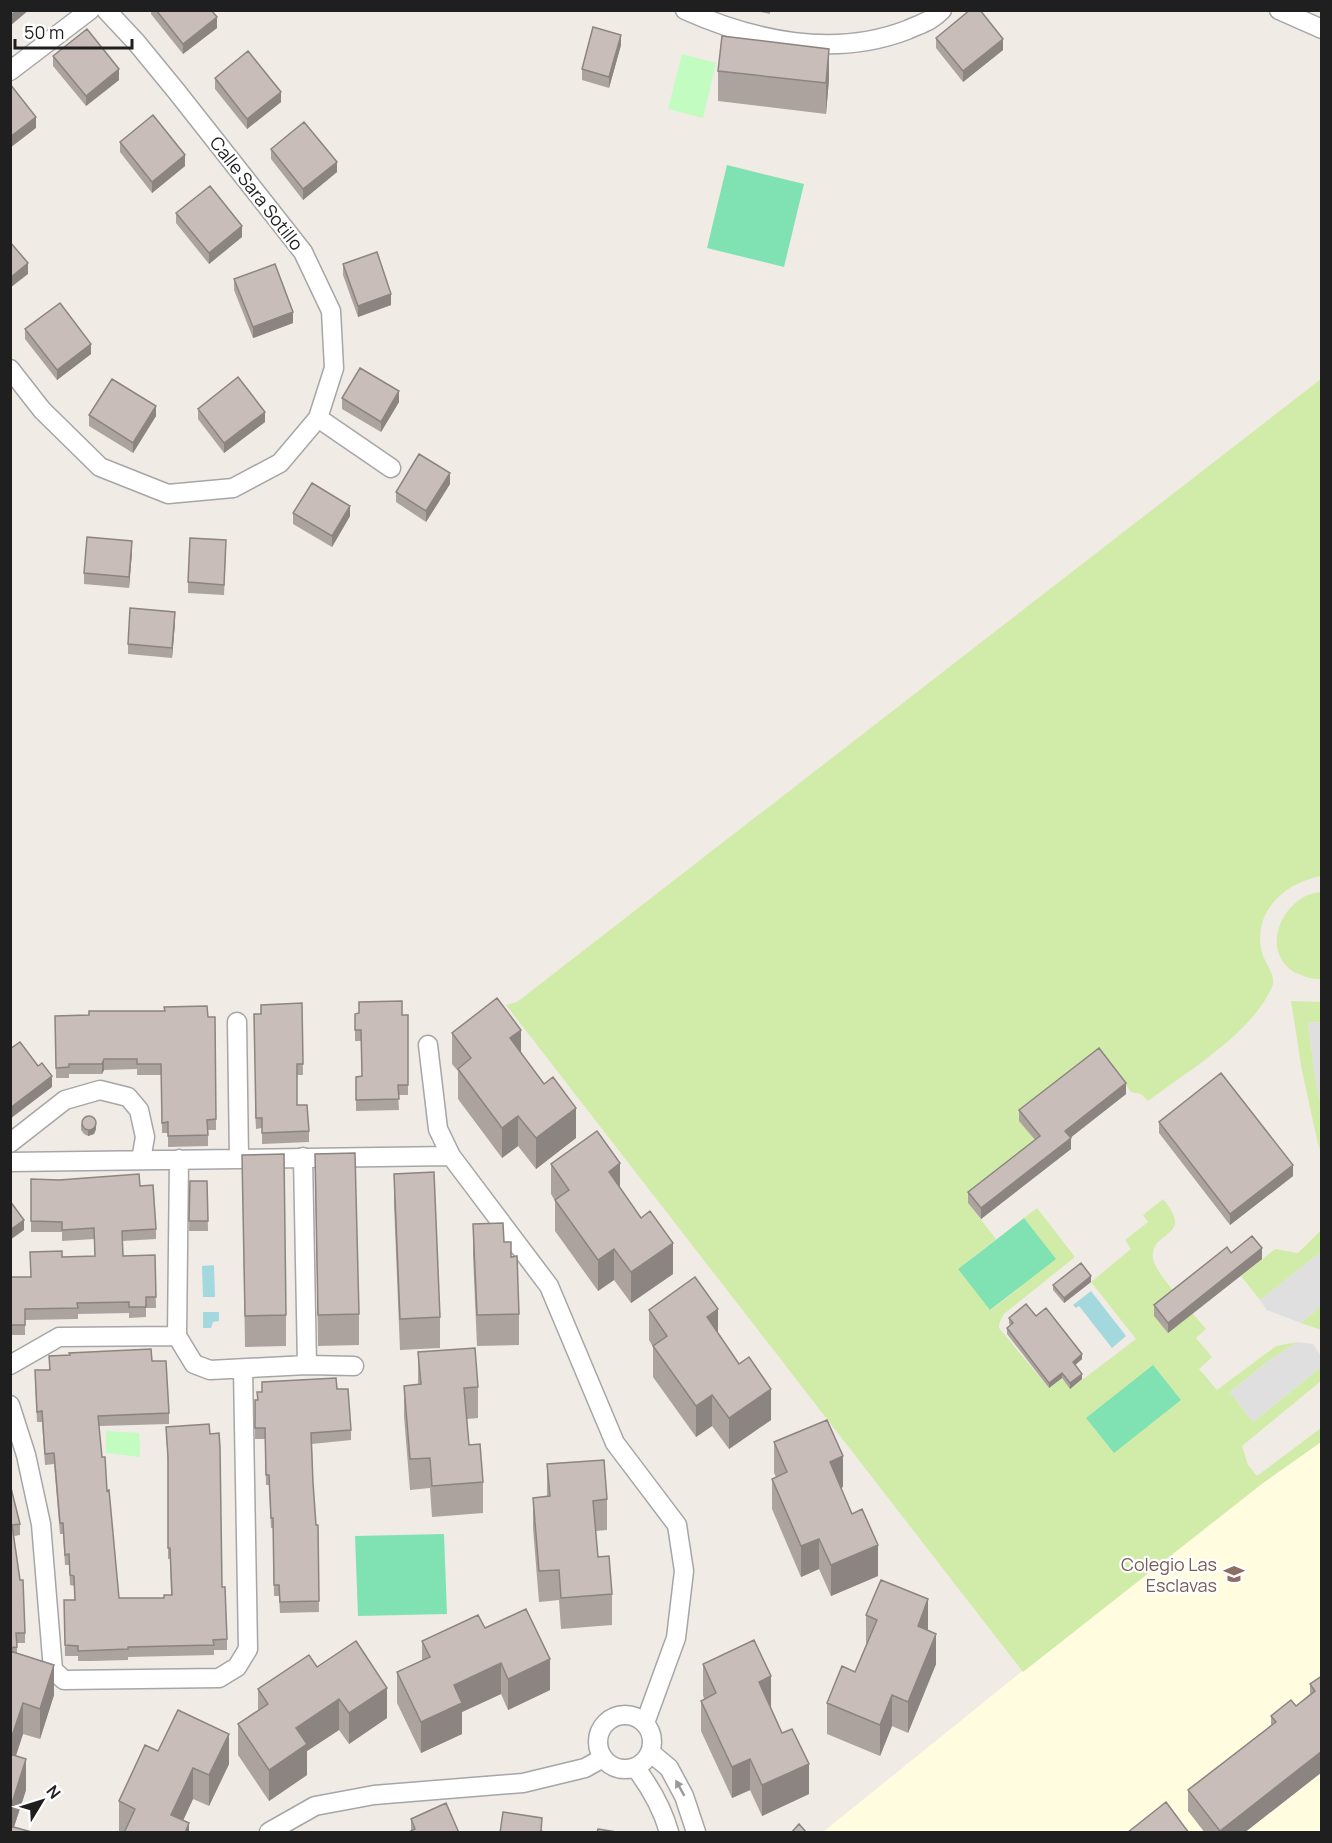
<svg xmlns="http://www.w3.org/2000/svg" width="1332" height="1843" font-family="Manrope,sans-serif">
  <rect width="100%" height="100%" fill="#f0ebe5"/>
  <path fill="#fffcdf" d="M1321 1442V1832H823L1031 1664 1263 1483Z"/>
  <path fill="#d1eca9" d="M1321 379V876C1284 883 1252 912 1262 953 1265 963 1277 977 1272 987 1252 1033 1188 1071 1148 1101L1141 1094 1131 1092 1115 1071 1020 1121 1040 1147 968 1203 996 1239 958 1269 991 1310 1055 1259 1024 1218 1037 1208 1075 1257 1004 1314 999 1324V1328L1049 1388 1062 1378 1070 1389 1136 1339 1091 1282 1131 1249 1125 1240 1148 1222 1143 1215 1163 1199C1196 1239 1150 1229 1153 1258 1154 1273 1195 1315 1206 1329L1196 1338 1212 1357 1199 1369 1217 1390 1276 1346 1297 1342 1268 1361 1230 1392 1253 1422 1321 1367V1381L1242 1446 1248 1465 1257 1476 1321 1428V1442L1263 1483 1023 1672 506 1005 517 1002Z
    M1321 892V979C1312 980 1303 976 1294 972 1258 950 1284 894 1321 892Z
    M1291 1001 1321 1002V1022L1308 1023 1316 1083 1321 1106V1152L1318 1144 1302 1071Z
    M1321 1230V1252L1260 1300 1241 1276 1275 1249 1298 1253Z
    M1321 1306V1330L1301 1323Z"/>
  <path fill="#c2fcc0" d="M682 54 716 63 703 118 668 109Z
    M106 1431 139 1433 140 1457 106 1453Z"/>
  <path fill="#80e2b2" d="M727 165 804 184 784 267 707 248Z
    M1024 1218 1056 1259 990 1310 958 1269Z
    M1153 1365 1181 1400 1114 1453 1086 1418Z
    M444 1534 447 1614 358 1616 355 1536Z"/>
  <path fill="#dfdfdf" d="M1321 1022H1322L1321 1106 1316 1083 1308 1023Z
    M1321 1252V1306L1301 1323 1267 1310 1260 1300Z
    M1297 1342 1313 1344 1321 1356V1367L1253 1422 1230 1392 1268 1361Z"/>
  <path fill="#a4d8df" d="M214 1265 215 1297H203L202 1266Z
    M1091 1291 1126 1336 1112 1348 1079 1306 1076 1308 1073 1305Z
    M203 1312H219V1321L213 1322 211 1328H203Z"/>
  <g fill="none" stroke-linecap="round" stroke-linejoin="round">
    <g stroke="#a6a6a6" stroke-width="21">
      <path id="street" d="M685 10C754 41 834 58 907 30 920 24 932 21 942 10
        M1279 10 1322 29
        M10 71 90 10
        M10 369 42 410 100 467 168 494 233 488 280 463 318 418 334 368 331 311 303 252 177 92 136 42 106 10
        M318 418 391 468
        M237 1022 239 1158
        M428 1045 438 1129 451 1156 549 1286 615 1443 677 1525 684 1571 676 1638 645 1723
        M10 1143 65 1100 100 1090 128 1097 139 1110 145 1137 141 1160
        M303 1157 307 1365
        M10 1162 451 1156
        M177 1336 179 1159
        M10 1365 59 1337 177 1336 194 1364 210 1370 307 1365 354 1366
        M10 1405 26 1455 41 1524 53 1670 64 1680 219 1678 237 1667 248 1649 243 1369
        M598 1742a27 27 0 1 1 54 0a27 27 0 1 1-54 0Z
        M650 1752 669 1768 684 1796 696 1832
        M635 1767C651 1788 662 1807 669 1832
        M269 1832 315 1806 374 1795 523 1783 585 1768 603 1758"/>
    </g>
    <use href="#street" stroke="#fff" stroke-width="18"/>
  </g>
  <path fill="#aca39e" d="M151 10H211L217 28 183 54 151 14Z
    M752 10H770V14Z
    M936 38 1003 50 963 82 936 48Z
    M621 45 609 88 582 80V69Z
    M53 56 119 80 86 106 53 66Z
    M718 71 829 79 826 114 718 101Z
    M215 78 281 102 247 129 215 89Z
    M120 142 185 166 152 193 120 152Z
    M271 149 337 172 303 200 271 159Z
    M176 213 242 237 209 264 176 223Z
    M343 264 391 305 358 317 343 275Z
    M234 279 293 323 253 338 234 290Z
    M25 329 91 354 57 380 25 339Z
    M342 398 399 402 381 432 342 409Z
    M198 409 265 422 224 453 198 419Z
    M89 415 156 416 133 453 89 426Z
    M450 484 426 522 396 502V492Z
    M293 513 350 516 332 547 293 524Z
    M226 551 224 595 188 593V582Z
    M132 552 129 588 84 584V573Z
    M175 623 172 658 128 654V644Z
    M302 1003 303 1075H297V1105L309 1131V1142L262 1144V1128L256 1129 255 1110 261 1014Z
    M355 1014 408 1015V1095H398L399 1110 356 1111V1077H362L361 1041H355Z
    M55 1016 208 1017 216 1119V1130H208V1146L168 1147V1133H162L161 1075H137V1069L104 1070 102 1074H69V1078H56Z
    M452 1033 521 1053 576 1138 536 1169 518 1146 502 1158 458 1099V1071L452 1064Z
    M1126 1094 1070 1138 1071 1149 981 1219 968 1203V1192L1035 1140 1019 1121V1110Z
    M1159 1122 1293 1176 1230 1225 1159 1133Z
    M81 1124 96 1129 94 1134 88 1136 84 1134 81 1130Z
    M315 1154 359 1314V1345L318 1346Z
    M242 1155 286 1315V1346L245 1347Z
    M551 1164 620 1188 673 1274 631 1303 614 1280 598 1291 555 1231V1201L551 1194Z
    M394 1174 440 1317V1348L400 1350 394 1204Z
    M31 1179 140 1186 156 1229V1239L122 1241 123 1256 155 1255 156 1308H146V1317L129 1318V1313L78 1314V1319L25 1320V1335H10V1277H31L62 1257 95 1256 94 1239 62 1241V1232H31Z
    M190 1181H207L208 1231H189Z
    M473 1224 504 1242 511 1257 519 1314V1345L477 1346 473 1255Z
    M1231 1253 1262 1259 1168 1333 1154 1316V1305Z
    M1091 1282 1064 1303 1053 1290V1285Z
    M649 1310 718 1334 771 1420 729 1449 712 1426 696 1437 653 1377V1347L649 1340Z
    M1036 1316 1082 1359 1075 1365 1082 1379 1070 1389 1062 1378 1049 1388 1007 1334V1328L1010 1325 1009 1323V1318Z
    M418 1352 478 1387V1418L467 1419 469 1445 483 1482V1513L432 1517 430 1488 410 1490 404 1416V1386L418 1384Z
    M49 1356 152 1361 169 1413V1424L99 1426 102 1457 107 1491 119 1598H164L171 1595 170 1559H168V1467L166 1427 222 1587 227 1639V1650H214V1655L128 1657V1660L92 1661H78V1656H65L64 1600H75L74 1586 70 1585 69 1565H65L63 1534H60L54 1464 45 1465 42 1422H37L35 1381V1370H49Z
    M337 1389 351 1430V1440L312 1444 313 1483 316 1525H318L319 1612 280 1613 279 1596H274L273 1528H271L269 1485H266L265 1439H255V1400Z
    M774 1442 843 1487 841 1488 878 1576 831 1596 819 1569 801 1577 772 1509V1479L776 1477 774 1473Z
    M547 1464 607 1499V1530L596 1531 598 1557 612 1594V1625L561 1629 559 1600 539 1602 533 1528V1498L547 1497Z
    M10 1484 20 1524V1535L14 1536 25 1633V1643H17V1653L54 1695 40 1739 23 1734 16 1756 26 1790 14 1827 10 1833Z
    M866 1615 928 1630 936 1664 908 1733 892 1726 880 1756 827 1734V1703L855 1672 866 1645Z
    M485 1628 550 1690 508 1710 501 1694 462 1712V1734L421 1753 397 1703V1672L422 1661V1641Z
    M703 1664 771 1707H770L809 1794 762 1816 750 1790 732 1798 701 1731V1701L704 1699 703 1695Z
    M317 1667 387 1718 349 1744 339 1730 307 1751V1775L269 1801 238 1755V1724L258 1710V1689Z
    M1322 1676V1772L1244 1833H1205L1188 1811V1790L1271 1725V1716L1296 1706 1310 1694V1684Z
    M158 1751 229 1764 209 1806 193 1799 183 1821 189 1833 119 1832V1801Z
    M411 1819 459 1833 411 1831Z"/>
  <path fill="#8c8481" d="M17 10H29L10 26V16Z
    M217 17V28L183 54V44Z
    M621 35V45L609 88V77Z
    M1003 39V50L963 82V71Z
    M829 49V79L826 114V83Z
    M119 69V80L86 106V96Z
    M281 92V102L247 129V119Z
    M36 117V128L10 148V137Z
    M185 155V166L152 193V182Z
    M337 162V172L303 200V189Z
    M242 226V237L209 264V253Z
    M28 263V274L10 288V278Z
    M391 294V305L358 317V306Z
    M293 312V323L253 338V327Z
    M91 344V354L57 380V370Z
    M399 391V402L381 432V422Z
    M156 406V416L133 453V443Z
    M265 412V422L224 453V443Z
    M450 473V484L426 522V511Z
    M350 506V516L332 547V536Z
    M132 541V552L129 588V577Z
    M175 612V623L172 658V648Z
    M521 1030V1061L510 1038Z
    M104 1059V1070L102 1074V1064Z
    M52 1076V1087L10 1119V1108Z
    M1126 1083V1094L1065 1142V1131Z
    M576 1108V1138L536 1169V1138Z
    M518 1116V1146L502 1158V1128Z
    M96 1124V1129L94 1134 88 1136V1131Z
    M1071 1138V1149L981 1219V1208Z
    M620 1163V1194L609 1172Z
    M1293 1165V1176L1230 1225V1214Z
    M24 1220V1230L10 1240V1230Z
    M673 1243V1274L631 1303V1272Z
    M1262 1248V1259L1168 1333V1323Z
    M614 1249V1280L598 1291V1260Z
    M1091 1276V1282L1064 1303V1298Z
    M718 1309V1340L707 1317Z
    M1082 1354V1359L1073 1367V1362Z
    M1062 1373V1378L1049 1388V1383Z
    M1082 1374V1379L1070 1389V1383Z
    M771 1389V1420L729 1449V1418Z
    M712 1395V1426L696 1437V1406Z
    M843 1456V1487L830 1493V1462Z
    M819 1539V1569L801 1577V1546Z
    M878 1545V1576L831 1596V1565Z
    M928 1599V1630L918 1626Z
    M936 1634V1664L908 1733V1702Z
    M550 1659V1690L508 1710V1679Z
    M501 1663V1694L462 1712V1734L421 1753V1722L454 1685Z
    M54 1665V1695L40 1739V1709Z
    M771 1676V1707L759 1713V1682Z
    M387 1688V1718L349 1744V1713Z
    M892 1695V1726L880 1756V1725Z
    M339 1699V1730L307 1751V1775L269 1801V1770L296 1728Z
    M23 1703V1734L10 1773V1742Z
    M229 1734V1764L209 1806V1775Z
    M1322 1751V1772L1244 1833H1220V1831Z
    M26 1759V1790L12 1833V1803Z
    M750 1759V1790L732 1798V1767Z
    M809 1764V1794L762 1816V1785Z
    M193 1768V1799L177 1833 171 1815Z
    M189 1823V1833H185Z"/>
  <path fill="#c8bdb8" stroke="#8c8481" stroke-width="1.5" d="M10 10H17L10 16Z
    M156 10H211L217 17 183 44Z
    M970 10H980L1003 39 963 71 936 38Z
    M593 27 621 35 609 77 582 69Z
    M87 29 119 69 86 96 53 56Z
    M722 36 829 49 826 83 718 71Z
    M248 51 281 92 247 119 215 78Z
    M10 84 36 117 10 137Z
    M153 115 185 155 152 182 120 142Z
    M304 122 337 162 303 189 271 149Z
    M210 186 242 226 209 253 176 213Z
    M10 242 28 263 10 278Z
    M377 252 391 294 358 306 343 264Z
    M275 264 293 312 253 327 234 279Z
    M60 303 91 344 57 370 25 329Z
    M360 368 399 391 381 422 342 398Z
    M238 377 265 412 224 443 198 409Z
    M112 379 156 406 133 443 89 415Z
    M419 454 450 473 426 511 396 492Z
    M312 483 350 506 332 536 293 513Z
    M87 537 132 541 129 577 84 573Z
    M190 538 226 540 224 585 188 582Z
    M130 608 175 612 172 648 128 644Z
    M497 998 521 1030 510 1038 544 1084 553 1077 576 1108 536 1138 518 1116 502 1128 458 1069 471 1058 452 1033Z
    M402 1001V1015H408V1085H398L399 1099 356 1100V1077L362 1076 361 1030H355V1014L359 1013V1002Z
    M302 1003 303 1064H297V1105H307L309 1131 262 1133V1118H256L254 1014H261V1005Z
    M207 1006 208 1017H215L216 1119 207 1120 208 1135 168 1136V1122L162 1123 161 1064H137V1059H104L102 1064H69V1067L56 1068 55 1016 89 1015V1011H165L164 1007Z
    M20 1042 38 1066 42 1063 52 1076 10 1108V1049Z
    M1099 1048 1126 1083 1065 1131 1071 1138 981 1208 968 1192 1040 1136 1019 1110Z
    M1221 1073 1293 1165 1230 1214 1159 1122Z
    M82 1123a7 7 0 1 1 14 0a7 7 0 1 1-14 0Z
    M597 1131 620 1163 609 1172 641 1218 650 1211 673 1243 631 1272 614 1249 598 1260 555 1200 569 1190 551 1164Z
    M355 1153 359 1314 318 1315 315 1154Z
    M284 1154 286 1315 245 1316 242 1155Z
    M434 1172 440 1317 400 1319 394 1174Z
    M139 1174 140 1186 153 1185 156 1229 122 1231 123 1256 155 1255 156 1297H146V1307H129V1302L77 1303 78 1308 25 1309V1325H10V1277H31L30 1252 62 1251V1257L95 1256 94 1228 62 1230V1222L31 1221V1179L59 1180Z
    M190 1181H207L208 1221H189Z
    M10 1201 24 1220 10 1230Z
    M503 1223 504 1242H511V1257L517 1256 519 1314 477 1315 473 1224Z
    M1252 1236 1262 1248 1168 1323 1154 1305 1227 1247 1231 1253Z
    M1081 1263 1091 1276 1064 1298 1053 1285Z
    M695 1277 718 1309 707 1317 739 1364 749 1357 771 1389 729 1418 712 1395 696 1406 653 1346 667 1336 649 1310Z
    M1026 1304 1036 1316 1046 1308 1082 1354 1073 1362 1082 1374 1070 1383 1062 1373 1049 1383 1007 1328 1013 1323 1009 1318Z
    M475 1348 478 1387 464 1388 469 1445 480 1444 483 1482 432 1486 430 1458 410 1459 404 1386 421 1384 418 1352Z
    M151 1349 152 1361H166L169 1413 98 1416 102 1457H105L107 1491 109 1490 119 1598H164V1595H172L170 1548H168V1457L166 1427 209 1424 210 1434 219 1433 220 1447 222 1587H225L227 1639 213 1640 214 1645 128 1647V1649L78 1651V1646L65 1645 64 1600H75L74 1576 70 1575 69 1554 65 1555 63 1523H60L54 1453 45 1454 42 1411 37 1412 35 1370H50L49 1356 70 1355 69 1353Z
    M336 1378 337 1389H348L351 1430 311 1433 313 1483 316 1525H318L319 1601 280 1602 279 1585H274L273 1518H271L269 1475H266L265 1428H255V1400H258L257 1392H262V1382Z
    M827 1420 843 1456 830 1462 852 1514 862 1509 878 1545 831 1565 819 1539 801 1546 772 1479 787 1472 774 1442Z
    M604 1460 607 1499 593 1501 598 1557 609 1556 612 1594 561 1598 559 1570 539 1571 533 1498 550 1496 547 1464Z
    M10 1484 20 1524 12 1525 20 1580H23L25 1633H16L17 1647 10 1648Z
    M881 1580 928 1599 918 1626 936 1634 908 1702 892 1695 880 1725 827 1703 842 1666 855 1672 877 1620 866 1615Z
    M526 1609 550 1659 508 1679 501 1663 454 1685 462 1703 421 1722 397 1672 430 1657 422 1641 478 1615 485 1628Z
    M754 1640 771 1676 759 1682 782 1733 792 1729 809 1764 762 1785 750 1759 732 1767 701 1701 716 1693 703 1664Z
    M356 1641 387 1688 349 1713 339 1699 296 1728 307 1744 269 1770 238 1724 268 1704 258 1689 309 1655 317 1667Z
    M10 1651 54 1665 40 1709 23 1703 10 1742Z
    M1322 1676V1751L1220 1831 1188 1790 1276 1722 1271 1716 1291 1700 1296 1706 1315 1691 1310 1684Z
    M178 1710 229 1734 209 1775 193 1768 171 1815 189 1823 185 1833H124L135 1809 119 1801 145 1745 158 1751Z
    M10 1754 26 1759 12 1803 10 1802Z
    M1166 1802 1189 1833H1127Z
    M446 1803 459 1833H407L415 1829 411 1819Z
    M503 1812 542 1818 541 1831 547 1833H500Z
    M799 1824 807 1833H791Z
    M10 1826 35 1833H10Z
    M598 1829 623 1833H597Z"/>
  <defs><path id="oneway-solid" d="M-6-.8H1V-3.2L6.5 0L1 3.2V.8H-6Z" transform="scale(1.5)"/></defs>
  <use fill="#9a9a9a" href="#oneway-solid" transform="translate(680 1788) rotate(-119)"/>
  <defs>
    <g id="school-bare" transform="scale(1.62)"><path d="M0-5L7-2L0 1L-7-2ZM-4 1L0 2.5L4 1V4Q0 6-4 4Z" fill="#8d6e63" stroke="#fff" stroke-width="2.5" paint-order="stroke"/></g>
  </defs>
  <g fill-rule="evenodd">
    <use href="#school-bare" x="1234" y="1574"/>
  </g>
  <g text-anchor="middle" dominant-baseline="central" stroke-width="4.5" stroke-linejoin="round" paint-order="stroke">
    <g font-size="18" fill="#1f1f1f" stroke="#fff">
      <text transform="translate(257 193) rotate(52)">Calle Sara Sotillo</text>
    </g>
    <g font-size="18" fill="#785e54" stroke="#fff" text-anchor="end">
      <text x="1217" y="1564">Colegio Las<tspan x="1217" dy="21">Esclavas</tspan></text>
    </g>
  </g>
  <rect width="1332" height="1843" fill="none" stroke="#1f1f1f" stroke-width="24"/>
  <g transform="translate(42 1801) rotate(52)" stroke="#ffffff" stroke-width="4.5" paint-order="stroke">
  <path d="M0-4.5L10 22L0 15L-10 22Z" fill="#1f1f1f"/>
  <text y="-9" font-size="16" font-weight="bold" text-anchor="middle" fill="#1f1f1f">N</text>
  </g>
  <path d="M15 39v9h117v-9" fill="none" stroke="#1f1f1f" stroke-width="3"/>
  <text x="24" y="39" font-size="18" fill="#1f1f1f" stroke="#ffffff" stroke-width="4.5" paint-order="stroke">50 m</text>
</svg>
